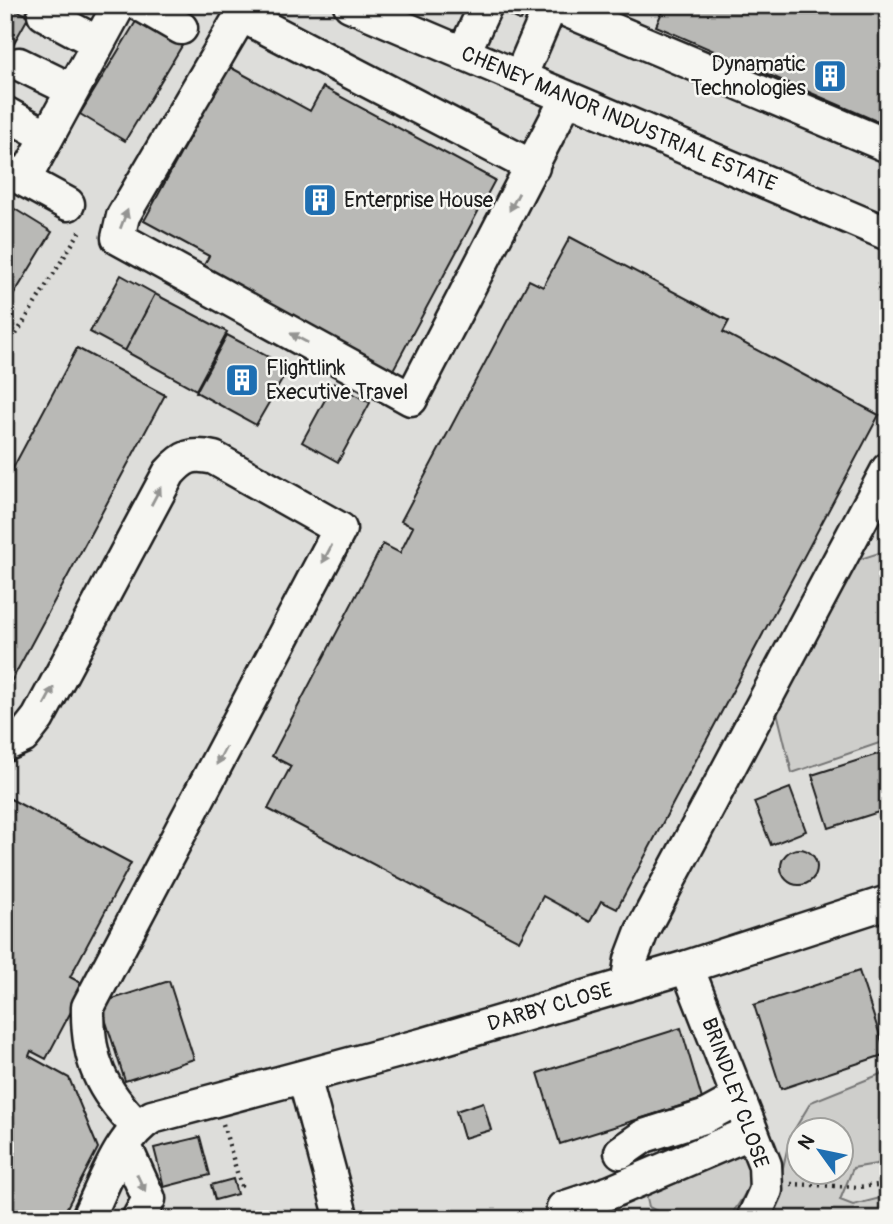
<svg xmlns="http://www.w3.org/2000/svg" width="893" height="1224" font-family="Pangolin,sans-serif">
  <rect width="100%" height="100%" fill="#edede9"/>
  <filter id="ink" filterUnits="userSpaceOnUse"><feTurbulence type="fractalNoise" baseFrequency=".0143" numOctaves="2"/><feDisplacementMap in="SourceGraphic" scale="14" xChannelSelector="R" yChannelSelector="G"/><feConvolveMatrix kernelMatrix="1 2 1 2 8 2 1 2 1" color-interpolation-filters="sRGB"/></filter>
  <g filter="url(#ink)">
    <path fill="#ddddda" fill-rule="evenodd" d="M5 5H888V1219H5ZM798 1130H840V1172H798Z"/>
    <path fill="#cececb" stroke="#757574" stroke-width="2" fill-rule="evenodd" d="M888 550V747L885 741 792 773 777 712 857 560Z
      M888 1071V1162L853 1168 840 1200 853 1205 888 1196V1219H766L773 1211 790 1137 811 1102ZM798 1130H840V1172H798Z
      M742 1153C760 1179 744 1197 728 1219H672L649 1207 646 1194 655 1184Z"/>
    <path fill="#b9b9b6" stroke="#1c1c1c" stroke-width="2" d="M5 5 29 16 5 59Z
      M500 5H529L521 21 498 9Z
      M665 5H888V126L656 26Z
      M138 18 183 44 125 141 80 114Z
      M228 66 310 111 323 87 495 180 393 370 203 267 209 256 144 221Z
      M5 203 52 232 5 309Z
      M570 237 729 321 723 332 879 415 617 909 601 901 590 922 543 896 519 941 268 809 291 766 272 756 383 544 400 553 413 527 401 521 529 280 543 287Z
      M121 275 155 294 125 351 90 332Z
      M155 294 227 332 196 390 125 351Z
      M227 335 289 368 256 425 196 392Z
      M77 348 165 395 5 693V483Z
      M334 383 370 403 338 462 302 442Z
      M881 753 888 773V809L829 828 812 775Z
      M790 788 806 831 771 845 754 802Z
      M5 796 131 863 70 977 85 985 46 1059 31 1051 29 1056 69 1078 98 1148 61 1219H5Z
      M781 867a18 18 0 1 1 36 0a18 18 0 1 1-36 0Z
      M859 971 886 1054 781 1089 754 1005Z
      M169 981 194 1059 125 1081 100 1003Z
      M681 1028 702 1099 560 1144 538 1073Z
      M483 1102 491 1130 464 1138 456 1111Z
      M200 1137 210 1175 164 1187 154 1148Z
      M233 1179 237 1194 215 1200 211 1185Z"/>
    <g fill="none" stroke-linecap="round" stroke-linejoin="round">
      <g stroke="#1c1c1c" stroke-width="37">
        <path id="minor" d="M141 5 181 28
          M247 5 123 216 118 238 411 399 567 98
          M350 5 888 234
          M554 5 888 146
          M44 14 98 43
          M243 16 533 167
          M463 54 486 5
          M19 64 72 90
          M520 77 551 5
          M5 113 47 136
          M5 169 24 180 119 5
          M24 180 68 204
          M5 745 23 737 38 718 169 473C184 456 192 453 214 458L340 529 88 1007C87 1060 101 1090 138 1127
          M687 967 765 1165 766 1190 753 1219
          M627 985 631 960 642 931 888 469
          M304 1077 342 1219
          M125 1146 149 1199 138 1219
          M621 1152 644 1136 704 1117 739 1098
          M563 1208 611 1192 752 1132
          M87 1219C104 1186 119 1136 152 1117L425 1044 687 967 888 902"/>
      </g>
      <path stroke="#1c1c1c" stroke-width="4.5" stroke-dasharray="2 5" stroke-linecap="butt" d="M5 352 82 228
        M223 1124 241 1186 236 1188
        M791 1184 858 1187 888 1184"/>
      <use href="#minor" stroke="#f6f6f2" stroke-width="32"/>
    </g>
    <defs><path id="oneway-solid" d="M-6-.8H1V-3.2L6.5 0L1 3.2V.8H-6Z" transform="scale(1.75)"/></defs>
    <g fill="#949492">
      <use href="#oneway-solid" transform="translate(514 202) rotate(118)"/>
      <use href="#oneway-solid" transform="translate(124 219) rotate(-69)"/>
      <use href="#oneway-solid" transform="translate(299 338) rotate(-151)"/>
      <use href="#oneway-solid" transform="translate(156 496) rotate(-62)"/>
      <use href="#oneway-solid" transform="translate(327 554) rotate(118)"/>
      <use href="#oneway-solid" transform="translate(49 696) rotate(-62)"/>
      <use href="#oneway-solid" transform="translate(221 756) rotate(118)"/>
      <use href="#oneway-solid" transform="translate(141 1183) rotate(65)"/>
    </g>
  </g>
  <defs>
    <g id="building-square" transform="scale(1.75)"><rect x="-9" y="-9" width="18" height="18" rx="4" fill="#1f6fb2" stroke="#f6f6f2"/><path d="M-4-6H4V6H1V3H-1V6H-4ZM-2.5-4.3h1.7v1.8h-1.7ZM.8-4.3h1.7v1.8H.8ZM-2.5-1h1.7V.8h-1.7ZM.8-1h1.7V.8H.8Z" fill="#fff"/></g>
  </defs>
  <g fill-rule="evenodd">
    <use href="#building-square" x="830" y="76"/>
    <use href="#building-square" x="320" y="200"/>
    <use href="#building-square" x="242" y="380"/>
  </g>
  <g text-anchor="middle" dominant-baseline="central" stroke-width="5" stroke-linejoin="round" paint-order="stroke">
    <g font-size="21" fill="#1c1c1c" stroke="#f6f6f2" text-anchor="start">
      <text x="806" y="64" text-anchor="end">Dynamatic<tspan x="806" dy="24">Technologies</tspan></text>
      <text x="344" y="200">Enterprise House</text>
      <text x="266" y="368">Flightlink<tspan x="266" dy="24">Executive Travel</tspan></text>
    </g>
    <g font-size="21" fill="#1c1c1c" stroke="#f6f6f2">
      <text transform="translate(619 119) rotate(23)">CHENEY MANOR INDUSTRIAL ESTATE</text>
      <text transform="translate(550 1007) rotate(-16)">DARBY CLOSE</text>
      <text transform="translate(735 1093) rotate(70)">BRINDLEY CLOSE</text>
    </g>
  </g>
  <rect width="893" height="1224" fill="none" stroke="#f6f6f2" stroke-width="28"/>
  <rect x="14" y="14" width="865" height="1196" fill="none" stroke="#1c1c1c" stroke-width="2.5" filter="url(#ink)"/>
  <g transform="translate(820 1151) rotate(303)"><circle r="33" fill="#f6f6f2" stroke="#9f9f9c" stroke-width="2"/>
  <path d="M0-5L12 26L0 18L-12 26Z" fill="#1f6fb2"/>
  <text y="-10" font-size="19" font-weight="bold" text-anchor="middle" fill="#1c1c1c">N</text>
  </g>
</svg>
